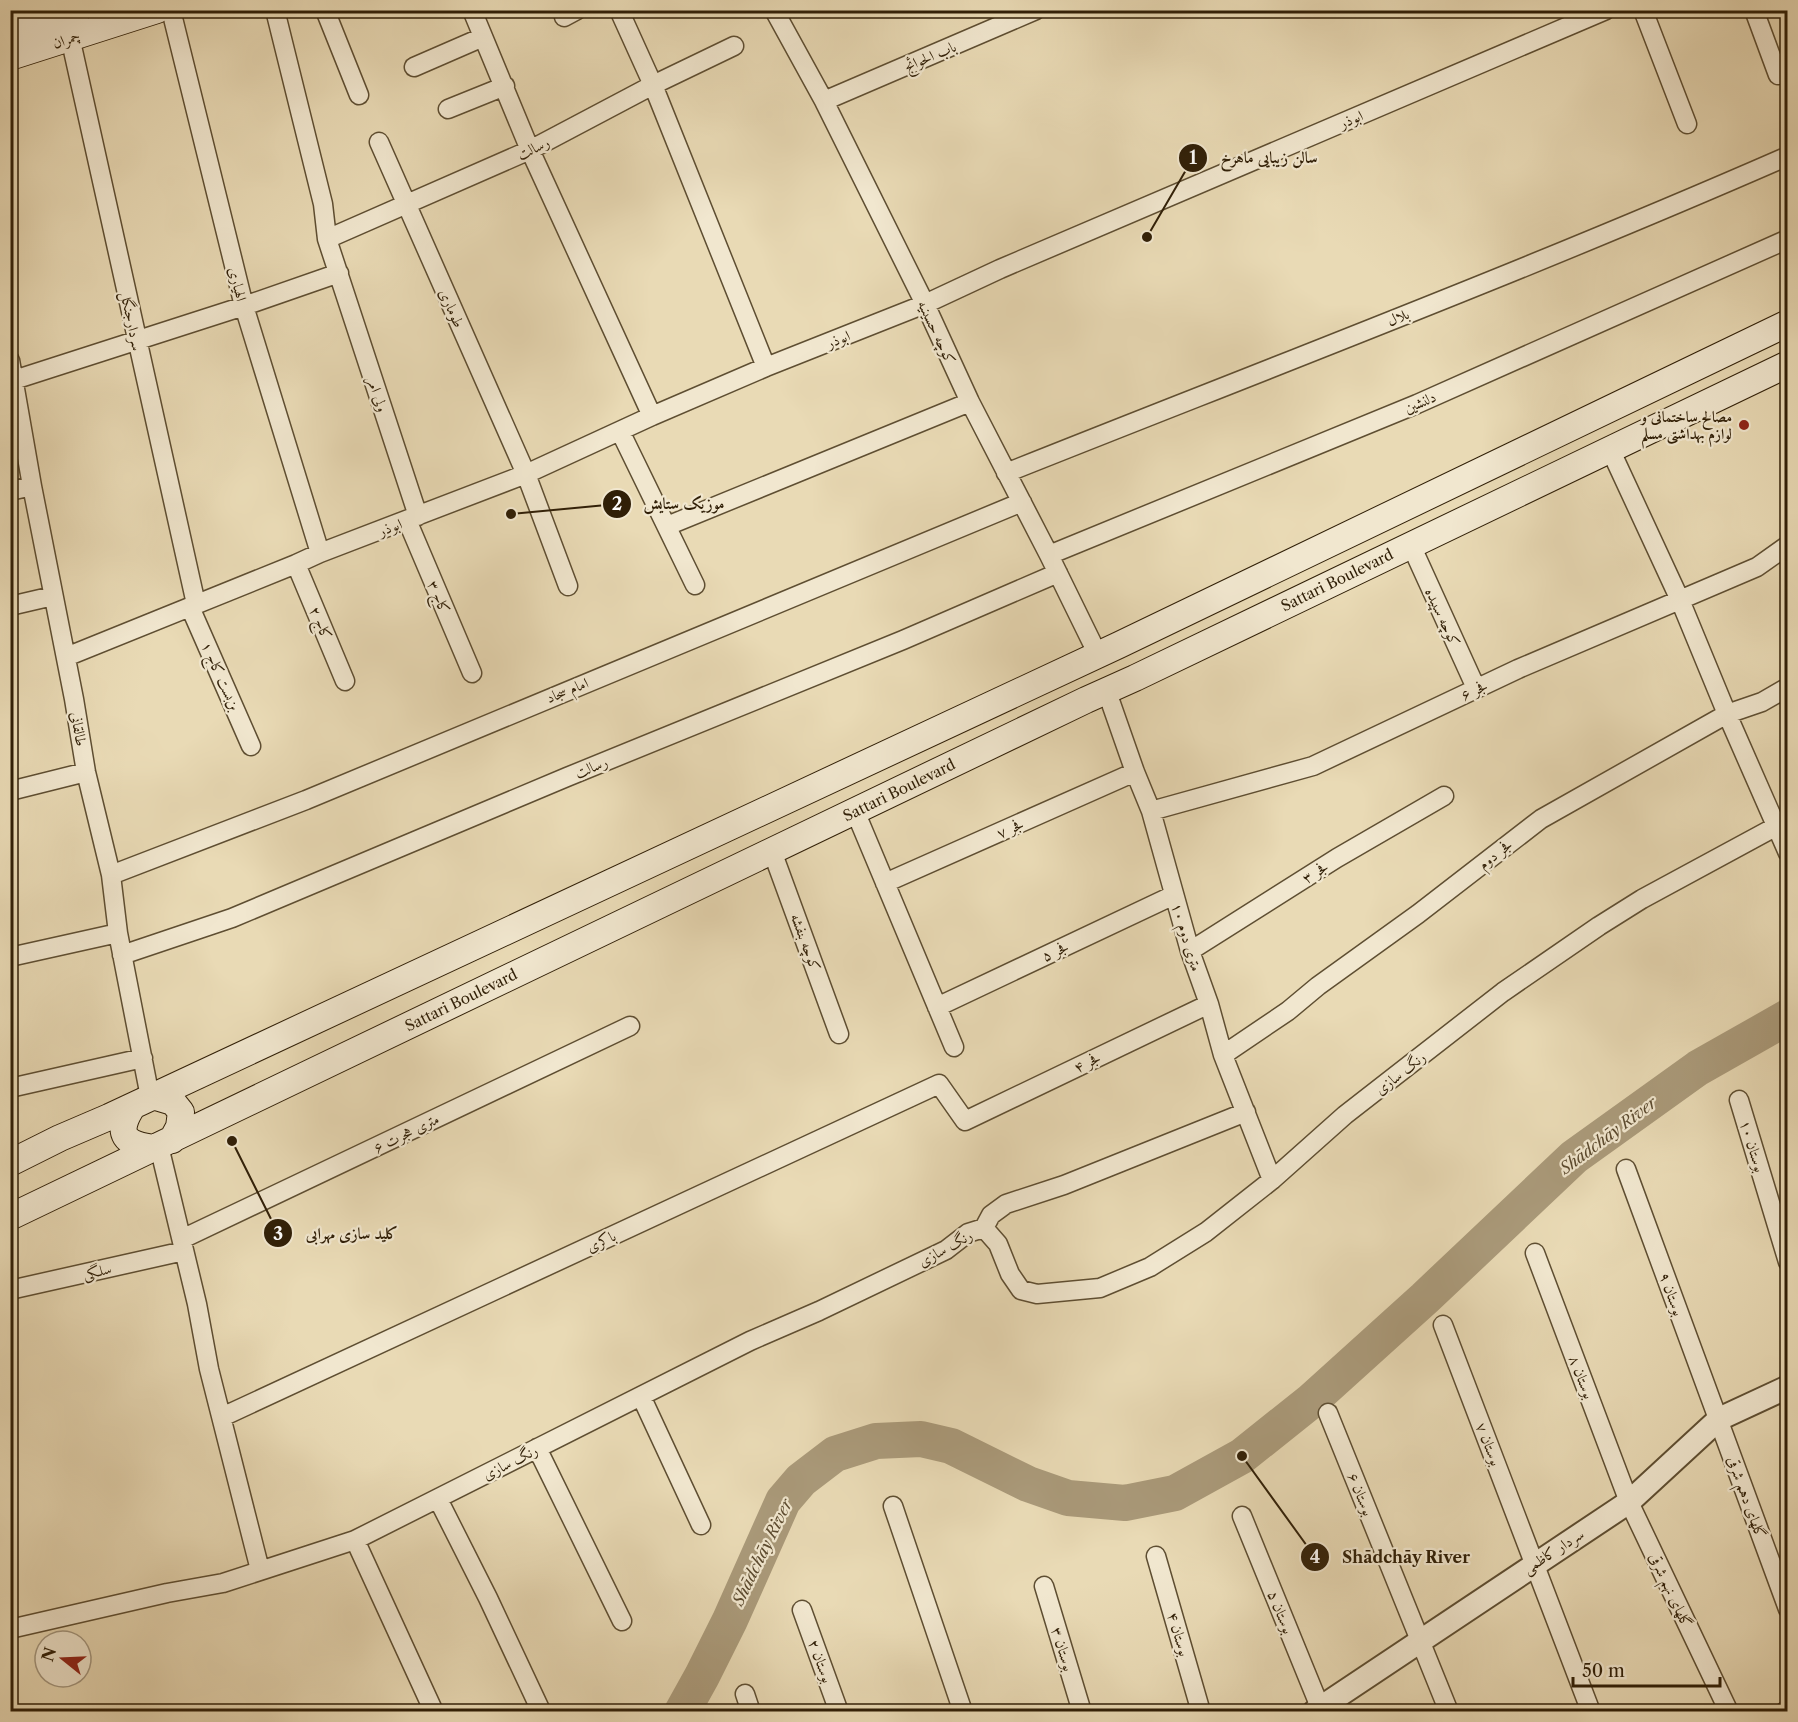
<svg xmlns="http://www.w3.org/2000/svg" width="1798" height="1722" font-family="'Libre Caslon Text',Amiri,serif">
  <rect width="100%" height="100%" fill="#e9dab5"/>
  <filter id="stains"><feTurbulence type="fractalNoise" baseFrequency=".00333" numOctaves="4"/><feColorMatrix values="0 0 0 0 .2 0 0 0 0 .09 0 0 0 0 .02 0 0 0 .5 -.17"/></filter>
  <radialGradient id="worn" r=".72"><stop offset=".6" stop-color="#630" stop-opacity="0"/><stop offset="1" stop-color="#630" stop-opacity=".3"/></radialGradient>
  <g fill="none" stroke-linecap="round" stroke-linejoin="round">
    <path stroke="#aa9a7a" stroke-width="36" d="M682 1712 702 1676 730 1620 783 1501 801 1480 835 1454 876 1441 921 1439 951 1446 1028 1484 1068 1498 1125 1503 1175 1493 1242 1456 1311 1401 1425 1298 1574 1157 1698 1068 1788 1017"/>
    <g stroke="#5e4e32" stroke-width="21">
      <path id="minor" d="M171 10 244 306 320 553
        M275 10 323 204 327 239 418 516
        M325 10 359 95
        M472 10 530 150 652 416
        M619 10 653 85 766 367
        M774 10 824 101 925 304 970 402 1049 555 1098 655
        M1643 10 1687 124
        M1754 10 1778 75
        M564 17 577 10
        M70 37 196 604
        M414 67 483 37
        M824 101 1036 10
        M448 109 505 86
        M379 142 526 474 568 586
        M327 239 530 150 653 85 734 46
        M10 360 32 486 74 699 86 772 111 875 118 933 150 1097
        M14 380 244 306 339 273
        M620 431 695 585
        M1610 449 1680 600 1727 714 1788 853
        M1006 473C1267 369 1530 269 1788 156
        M10 491 32 486
        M407 520 472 673
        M667 526 970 402
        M1411 545 1476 688
        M1049 555 1417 404 1788 239
        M296 564 345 681
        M10 606 53 596
        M190 607 251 746
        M66 657 296 564 320 553 526 474 652 416 766 367 925 304 1000 269 1606 10
        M1107 692 1135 772 1151 811 1190 951 1209 1004 1223 1055 1272 1180
        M10 791 86 772
        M855 811 954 1047
        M1151 811 1313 766 1518 669 1757 567 1788 545
        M772 851 839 1034
        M111 875 306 800 1022 502
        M885 883 1135 772
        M1190 951 1337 858 1444 796
        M122 955 232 918 567 777 903 640 1058 573
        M10 957 118 933
        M937 1007 1174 895
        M1223 1055 1288 1011 1318 986 1418 914 1541 819 1727 714 1762 702 1788 687
        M10 1088 143 1058
        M1739 1100 1788 1262
        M159 1146 197 1304 209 1369 260 1570
        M1626 1169 1788 1609
        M984 1228 998 1244 1010 1274 1021 1290 1037 1294 1100 1288 1150 1267 1206 1232 1272 1180 1345 1115 1503 992 1599 926 1642 899 1777 826
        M182 1239 630 1026
        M1535 1253 1629 1502 1729 1712
        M10 1290 184 1251
        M1443 1325 1591 1712
        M641 1396 701 1525
        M1328 1413 1449 1712
        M222 1417 939 1084 965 1121 1209 1004
        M537 1448 622 1621
        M438 1499 488 1598 541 1711
        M893 1506 963 1712
        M1242 1516 1322 1712
        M355 1540 434 1712
        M1156 1556 1201 1712
        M1044 1586 1082 1712
        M802 1610 839 1712
        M10 1629 167 1593 223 1583 355 1540 750 1341 819 1311 946 1250 968 1233 984 1228 991 1215 1006 1204 1064 1185 1246 1112
        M745 1694 751 1712
        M1784 1712 1788 1710"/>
    </g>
    <g stroke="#5e4e32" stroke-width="26">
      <path id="tertiary" d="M1314 1712 1629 1502 1719 1419 1788 1387"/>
    </g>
    <g stroke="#301f07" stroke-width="28">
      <path id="secondary" d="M10 32 78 10
        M10 57 157 10
        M153 1096 173 1102 181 1112 179 1127 172 1140
        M133 1106C114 1134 125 1145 155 1148
        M10 1163 60 1138 109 1117 1119 645 1788 323
        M10 1217 1086 700 1135 678 1788 364"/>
    </g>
    <use href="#minor" stroke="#f1e7cf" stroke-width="18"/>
    <use href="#tertiary" stroke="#f1e7cf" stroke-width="22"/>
    <use href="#secondary" stroke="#f1e7cf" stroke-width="26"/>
  </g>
  <circle fill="#8f2418" stroke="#f1e7cf" stroke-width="2" cx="1744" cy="425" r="6"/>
  <g text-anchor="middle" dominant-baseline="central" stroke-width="4.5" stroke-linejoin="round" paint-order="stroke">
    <g font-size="15" fill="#301f07" stroke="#f1e7cf">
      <text transform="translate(66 39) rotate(-18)">چمران</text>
      <text transform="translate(930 56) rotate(-23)">باب الحوائج</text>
      <text transform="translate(1351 119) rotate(-23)">ابوذر</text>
      <text transform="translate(533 148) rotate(-26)">رسالت</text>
      <text transform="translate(238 284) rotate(76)">الهیاری</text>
      <text transform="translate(452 308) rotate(66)">طوماری</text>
      <text transform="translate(1398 317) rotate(-22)">بلال</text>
      <text transform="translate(132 321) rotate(78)">سردارجنگل</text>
      <text transform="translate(937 332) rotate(65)">کوچه حسینیه</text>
      <text transform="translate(838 339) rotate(-22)">ابوذر</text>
      <text transform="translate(378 394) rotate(72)">ولی امر</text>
      <text transform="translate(1420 402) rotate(-23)">دلنشین</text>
      <text transform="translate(390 527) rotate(-21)">ابوذر</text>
      <text transform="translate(1337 580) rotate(-26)">Sattari Boulevard</text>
      <text transform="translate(439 597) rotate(67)">کاج ۳</text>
      <text transform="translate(1443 617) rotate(65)">کوچه سپیده</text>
      <text transform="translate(321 623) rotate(67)">کاج ۲</text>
      <text transform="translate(221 676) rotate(66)">بن‌بست کاج ۱</text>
      <text transform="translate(567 690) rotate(-22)">امام سجاد</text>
      <text transform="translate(1474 690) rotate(-25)">فجر ۶</text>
      <text transform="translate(79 729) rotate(81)">طالقانی</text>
      <text transform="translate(591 767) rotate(-22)">رسالت</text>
      <text transform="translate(899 790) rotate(-26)">Sattari Boulevard</text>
      <text transform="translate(1010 828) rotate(-24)">فجر ۷</text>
      <text transform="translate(1495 854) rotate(-38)">فجر دوم</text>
      <text transform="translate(1315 872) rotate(-32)">فجر ۳</text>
      <text transform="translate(1187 937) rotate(73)">۱۰ متری دوم</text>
      <text transform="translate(806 942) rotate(70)">کوچه بنفشه</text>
      <text transform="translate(1055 951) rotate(-25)">فجر ۵</text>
      <text transform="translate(461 1000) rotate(-26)">Sattari Boulevard</text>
      <text transform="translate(1087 1062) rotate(-26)">فجر ۴</text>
      <text transform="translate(1400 1073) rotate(-38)">رنگ سازی</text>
      <text transform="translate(406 1133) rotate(-26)">۶ متری هجرت</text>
      <text transform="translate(1753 1146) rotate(73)">بوستان ۱۰</text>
      <text transform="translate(601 1241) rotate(-25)">باکری</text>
      <text transform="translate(945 1248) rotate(-29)">رنگ سازی</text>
      <text transform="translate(97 1271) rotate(-13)">سلگی</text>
      <text transform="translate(1672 1294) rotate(70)">بوستان ۹</text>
      <text transform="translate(1582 1377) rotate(69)">بوستان ۸</text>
      <text transform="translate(1489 1444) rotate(69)">بوستان ۷</text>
      <text transform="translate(510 1462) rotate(-27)">رنگ سازی</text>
      <text transform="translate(1361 1494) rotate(68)">بوستان ۶</text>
      <text transform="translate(1747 1497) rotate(70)">گلهای دهم شرقی</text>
      <text transform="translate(1553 1551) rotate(-33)">سردار کاظمی</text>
      <text transform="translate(1671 1590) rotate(65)">گلهای نهم شرقی</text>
      <text transform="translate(1281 1612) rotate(68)">بوستان ۵</text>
      <text transform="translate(1179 1634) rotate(74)">بوستان ۴</text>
      <text transform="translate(1063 1649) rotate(73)">بوستان ۳</text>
      <text transform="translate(821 1661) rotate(70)">بوستان ۲</text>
    </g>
    <g font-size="15" font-weight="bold" fill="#301f07" stroke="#f1e7cf" text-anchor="end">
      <text x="1732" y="416">مصالح ساختمانی و<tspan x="1732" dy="17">لوازم بهداشتی مسلم</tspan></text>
    </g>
    <g font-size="16" font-style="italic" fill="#5b4a2f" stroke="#f1e7cf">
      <text transform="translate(1608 1135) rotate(-37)">Shādchāy River</text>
      <text transform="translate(762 1552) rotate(-64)">Shādchāy River</text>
    </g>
  </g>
  <path fill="none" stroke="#301f07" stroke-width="2" d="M1147 237L1193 158M511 514L617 504M232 1141L278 1233M1242 1456L1315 1557"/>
  <g fill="#301f07" stroke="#f1e7cf" stroke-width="2">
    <circle cx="1147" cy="237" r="6"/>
    <circle cx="511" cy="514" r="6"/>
    <circle cx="232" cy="1141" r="6"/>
    <circle cx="1242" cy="1456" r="6"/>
    <circle cx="1193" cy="158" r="15"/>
    <circle cx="617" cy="504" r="15"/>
    <circle cx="278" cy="1233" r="15"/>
    <circle cx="1315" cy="1557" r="15"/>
  </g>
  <g font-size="18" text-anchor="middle" font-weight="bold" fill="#fff">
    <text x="1193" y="164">1</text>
    <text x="617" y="510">2</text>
    <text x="278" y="1240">3</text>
    <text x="1315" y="1563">4</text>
  </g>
  <g font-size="16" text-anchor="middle" font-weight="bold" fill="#301f07" stroke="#f1e7cf" stroke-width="4.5" stroke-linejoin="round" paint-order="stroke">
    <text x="1269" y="163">سالن زیبایی ماهرخ</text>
    <text x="684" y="509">موزیک ستایش</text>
    <text x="352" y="1239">کلید سازی مهرابی</text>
    <text x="1406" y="1563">Shādchāy River</text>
  </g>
  <rect width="1798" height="1722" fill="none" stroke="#e9dab5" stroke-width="36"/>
  <rect x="12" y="12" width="1774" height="1698" fill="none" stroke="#301f07" stroke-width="3"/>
  <rect x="18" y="18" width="1762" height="1686" fill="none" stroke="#301f07" stroke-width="1.5"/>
  <g transform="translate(63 1659) rotate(288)"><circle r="28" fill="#f1e7cf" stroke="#a4977f" stroke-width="1.5"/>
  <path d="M0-4.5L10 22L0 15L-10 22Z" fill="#8f2418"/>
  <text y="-9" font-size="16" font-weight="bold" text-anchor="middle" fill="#301f07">N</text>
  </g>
  <path d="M1573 1677v9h147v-9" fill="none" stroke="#301f07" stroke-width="3"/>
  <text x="1582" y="1677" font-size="18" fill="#301f07" stroke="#f1e7cf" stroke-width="4.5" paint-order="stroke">50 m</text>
  <rect width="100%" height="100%" filter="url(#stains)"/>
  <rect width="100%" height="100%" fill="url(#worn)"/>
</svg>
